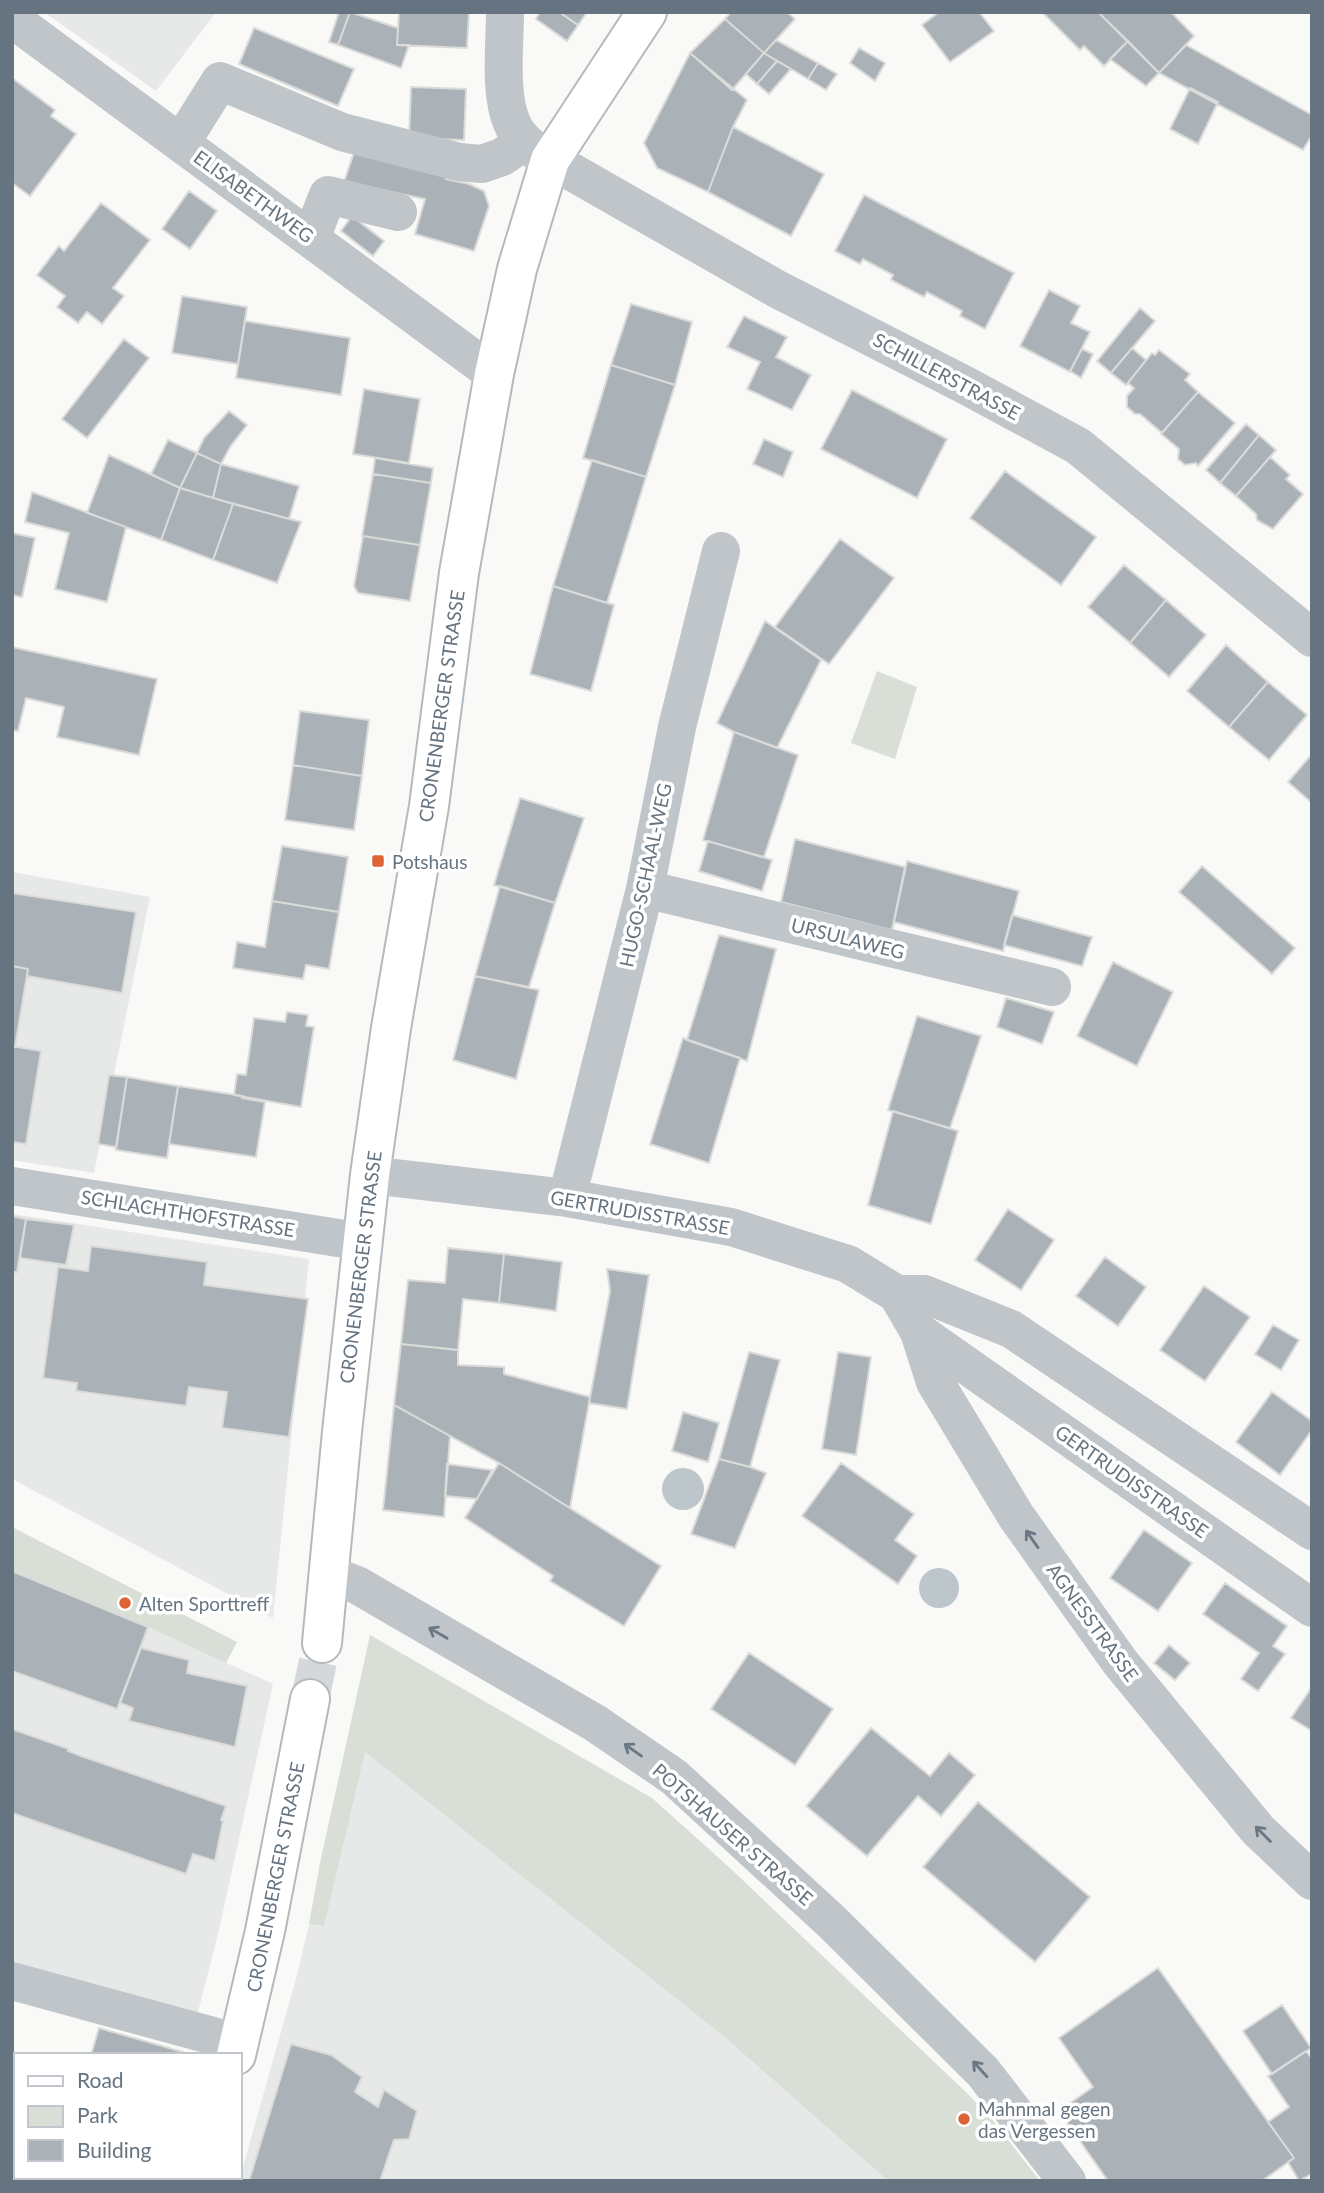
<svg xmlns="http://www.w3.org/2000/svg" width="1324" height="2193" font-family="Lato,sans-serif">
  <rect width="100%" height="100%" fill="#f9f9f7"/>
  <path fill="#e7e8e8" d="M44 12H216L156 91Z
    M12 872 150 897 94 1173 12 1160Z
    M12 1214 309 1259 273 1618 12 1479Z
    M12 1571 148 1627 273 1684 219 1930 196 2020 12 1971Z
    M364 1751 721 2034 888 2181H239L297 1975 309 1924 324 1926Z"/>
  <path fill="#d9ded6" d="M877 671 917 687 895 759 851 743Z
    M12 1527 237 1642 226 1663 148 1627 12 1571Z
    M370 1635 652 1798 731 1869 968 2094 991 2118 1040 2181H888L721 2034 365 1752 324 1926 309 1924 320 1863Z
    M12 2066 16 2067V2177H66L65 2181H12Z"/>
  <path fill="#bdc6cb" d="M662 1489a21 21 0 1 1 42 0a21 21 0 1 1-42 0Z
    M919 1588a20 20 0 1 1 40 0a20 20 0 1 1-40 0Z"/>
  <path fill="#aab2b8" stroke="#dbdbd9" stroke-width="2" d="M339 12H350L338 45 329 42Z
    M350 12 398 28 397 45H409L401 68 338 45Z
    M399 12H469L467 48 397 45Z
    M540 12H559L578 25 567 41 536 19Z
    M559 12H587L578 25Z
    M731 12H787L795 19 764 53 725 19Z
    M939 12H979L994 31 950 62 922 25Z
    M1042 12H1098L1128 41 1104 66 1084 46 1080 50Z
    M1098 12H1171L1194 36 1159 73Z
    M725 19 764 53 732 90 690 53Z
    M254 28 354 69 338 106 239 64Z
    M776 40 818 63 808 79 764 53Z
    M1128 41 1159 73 1146 86 1110 59Z
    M1186 45 1312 115V135L1303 150 1159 73Z
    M859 48 885 63 875 81 850 63Z
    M690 53 747 100 733 127 708 192 657 168 644 143Z
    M764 53 777 61 757 84 746 74Z
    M777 61 791 69 769 94 757 84Z
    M818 63 837 74 826 90 808 79Z
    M12 78 55 110 51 116 76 134 30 196 12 183Z
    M411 87 466 89 464 140 409 138Z
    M1190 88 1218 102 1198 144 1170 129Z
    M733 127 824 174 791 236 708 192Z
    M355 149 449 173 446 179 469 184 484 191 489 206 474 251 415 234 425 199 344 182Z
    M189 191 217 211 190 249 162 229Z
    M864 195 1014 273 985 329 960 316 962 311 927 292 924 297 891 280 893 275 863 259 860 264 835 251Z
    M101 203 150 240 113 288 124 296 102 324 87 312 78 323 57 307 65 296 37 275 59 246 64 251Z
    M352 216 384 241 373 256 341 231Z
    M1049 290 1080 306 1071 323 1090 332 1070 372 1020 346Z
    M182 296 247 307 238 364 172 353Z
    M631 304 692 322 675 385 611 365Z
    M1140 308 1155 321 1111 373 1097 361Z
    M744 316 787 337 776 357 811 375 792 410 747 389 760 362 727 347Z
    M245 321 350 338 341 395 236 378Z
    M124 339 149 358 87 438 62 419Z
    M1132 348 1146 360 1126 385 1111 373Z
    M1082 349 1093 354 1081 378 1070 371Z
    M1159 350 1190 374 1185 380 1198 392 1162 433 1140 414H1135L1127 407V396L1134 388 1128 383 1152 353 1155 355Z
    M611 365 675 385 646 477 583 458Z
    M364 389 420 399 409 463 353 454Z
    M852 390 947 439 917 498 821 449Z
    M1198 392 1235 423 1198 466 1196 463 1185 465 1178 459 1179 449 1161 434Z
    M229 411 247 425 230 447 221 464 197 453 204 438Z
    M1246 424 1259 435 1220 483 1206 470Z
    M1259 435 1276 450 1236 496 1220 483Z
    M764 439 793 452 783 477 753 464Z
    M168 440 197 453 180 488 151 474Z
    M197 453 221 464 213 498 180 488Z
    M109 455 180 488 161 540 87 513Z
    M1270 457 1290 475 1286 479 1303 494 1273 529 1257 520 1256 514 1236 496Z
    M375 458 433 468 431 483 373 474Z
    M592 460 646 477 607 603 553 586Z
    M221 464 299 486 289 519 213 498Z
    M1005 471 1096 537 1061 585 970 518Z
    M373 474 431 483 420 545 362 536Z
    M180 488 233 504 213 560 161 540Z
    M32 492 126 527 107 602 55 589 69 533 25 522Z
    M233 504 301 522 277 583 213 560Z
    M12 533 35 538 22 597 12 595Z
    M363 536 420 545 410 601 358 593 354 586Z
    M840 539 894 578 829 664 775 627Z
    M1124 565 1166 600 1130 643 1088 607Z
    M553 586 614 605 591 691 530 674Z
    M1166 600 1206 635 1169 677 1130 643Z
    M765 621 821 660 777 748 734 732 717 723Z
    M1226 645 1268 682 1229 727 1187 691Z
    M12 647 157 679 139 755 57 737 64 707 26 698 18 731 12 730Z
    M1268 682 1307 715 1269 760 1229 727Z
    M300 711 369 720 362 776 293 765Z
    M734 732 798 755 764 857 703 840Z
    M1312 754V803L1288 782Z
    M293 765 362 776 354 830 285 820Z
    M520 798 584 818 555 903 494 885Z
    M795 839 905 867 892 930 781 902Z
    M708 841 772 860 762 891 699 871Z
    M282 846 348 857 339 912 272 901Z
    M907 861 1019 891 1003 951 894 922Z
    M1202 866 1295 948 1272 974 1179 892Z
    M500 886 555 903 529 987 475 976Z
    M12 893 136 912 122 993 27 976 28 969 12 966Z
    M272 901 339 912 329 969 306 965 303 979 233 968 237 942 265 947Z
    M1012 915 1092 937 1082 966 1004 945Z
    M719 935 776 949 747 1061 687 1040Z
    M1113 962 1173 992 1137 1066 1077 1036Z
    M12 966 28 969 15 1047 12 1046Z
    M475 976 539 990 516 1079 453 1060Z
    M1006 998 1054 1012 1042 1044 997 1027Z
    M287 1012 308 1015 306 1026 314 1027 301 1107 234 1095 237 1074 246 1075 254 1018 285 1022Z
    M917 1016 981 1036 950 1128 888 1110Z
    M683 1038 740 1058 709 1163 650 1144Z
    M12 1046 41 1051 26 1144 12 1142Z
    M109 1075 127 1077 116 1147 98 1144Z
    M127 1077 178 1086 167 1158 116 1150Z
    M178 1086 243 1096 242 1098 265 1102 256 1157 169 1144Z
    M893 1111 958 1131 931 1224 868 1205Z
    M1008 1209 1054 1240 1021 1290 975 1260Z
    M12 1216 26 1219 17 1272H12Z
    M26 1219 74 1225 66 1265 20 1258Z
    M91 1246 207 1262 204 1285 308 1299 289 1437 222 1428 227 1392 189 1387 186 1406 76 1391 77 1383 43 1378 58 1267 88 1271Z
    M448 1248 504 1254 499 1303 463 1299 458 1350 401 1344 408 1280 445 1283Z
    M504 1254 562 1262 556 1311 499 1303Z
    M1105 1257 1146 1287 1118 1326 1076 1296Z
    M607 1269 649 1275 627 1409 589 1403 610 1291Z
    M1204 1286 1250 1317 1205 1381 1160 1350Z
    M1273 1325 1299 1340 1281 1370 1255 1354Z
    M401 1344 458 1350V1365L504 1367V1374L590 1397 570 1508 499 1463 394 1405Z
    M749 1352 780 1360 750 1467 719 1459Z
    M838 1352 871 1357 856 1455 822 1449Z
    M1272 1392 1312 1421V1430L1280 1475 1236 1442Z
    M394 1405 450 1436 444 1517 383 1510Z
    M683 1412 719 1423 708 1462 672 1451Z
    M719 1459 750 1467 766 1473 735 1548 691 1534Z
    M499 1463 661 1566 624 1626 550 1581 553 1576 465 1518Z
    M841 1463 914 1514 895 1540 917 1556 898 1584 802 1516Z
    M447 1464 492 1470 477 1499 445 1496Z
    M1144 1530 1192 1563 1158 1611 1110 1578Z
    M12 1571 148 1627 117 1709 12 1671Z
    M1225 1583 1287 1626 1273 1646 1285 1654 1258 1691 1241 1679 1259 1653 1203 1614Z
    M1169 1645 1190 1663 1175 1680 1154 1663Z
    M141 1648 189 1660 187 1673 247 1686 235 1747 129 1721 133 1708 120 1703Z
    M749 1653 833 1709 795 1765 711 1709Z
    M1312 1687V1731L1291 1718Z
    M871 1728 930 1776 949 1753 975 1775 941 1816 918 1796 867 1856 806 1806Z
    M12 1729 69 1749 68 1751 81 1756 226 1806 221 1820 223 1821 215 1861 193 1854 186 1874 12 1813Z
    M978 1802 1090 1897 1035 1962 923 1867Z
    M1158 1968 1294 2158 1262 2181H1108L1059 2111 1093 2087 1059 2038Z
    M1282 2005 1311 2048 1272 2074 1243 2031Z
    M99 2028 183 2052V2055H91Z
    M291 2044 331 2055 362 2077 355 2092 378 2107 384 2090 417 2111 409 2139 394 2140 380 2181H249Z
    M1306 2051 1312 2059V2174L1299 2181 1288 2162 1294 2158 1268 2122 1289 2107 1268 2076Z
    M66 2177H114L126 2181H65Z"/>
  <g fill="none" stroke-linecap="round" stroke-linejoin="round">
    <path stroke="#d4d8da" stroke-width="38" stroke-dasharray="38 19" stroke-linecap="butt" d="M310 1699 322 1643"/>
    <g stroke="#b4b9bd" stroke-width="42">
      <path id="major" d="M322 1643 342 1432 370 1175 391 1028 429 806 459 573 494 374 517 269 550 160 647 12
        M236 2055 265 1931 310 1699
        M198 2181 199 2177"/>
    </g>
    <path stroke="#c0c5c9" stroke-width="38" d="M505 12C505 45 499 93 512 123 517 136 527 144 537 152L777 289 965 385 1078 446 1312 638
      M12 19 494 374
      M181 143 220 81 342 132 459 162 482 164 502 157 524 142
      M311 238 328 195 398 212
      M645 889 1052 987
      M370 1175 567 1198 731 1227 848 1264 897 1294 919 1332 1312 1608
      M12 1186 363 1242
      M567 1198 645 889 677 727 721 551
      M897 1294H924L1011 1329 1312 1531
      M919 1332 935 1382 1016 1516 1120 1662 1258 1830 1312 1881
      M328 1574 357 1585 595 1723 674 1777 832 1922 983 2072 1067 2181
      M12 1981 239 2043"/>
    <use href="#major" stroke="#fff" stroke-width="38"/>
  </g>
  <defs><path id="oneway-shaft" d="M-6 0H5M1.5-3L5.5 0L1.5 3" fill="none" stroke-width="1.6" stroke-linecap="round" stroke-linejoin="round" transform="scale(1.75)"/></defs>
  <g stroke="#6a7885">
    <use href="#oneway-shaft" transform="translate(1032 1539) rotate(-125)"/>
    <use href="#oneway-shaft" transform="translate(438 1633) rotate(-150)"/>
    <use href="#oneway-shaft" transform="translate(633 1750) rotate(-145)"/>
    <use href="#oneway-shaft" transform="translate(1263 1834) rotate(-135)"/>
    <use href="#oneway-shaft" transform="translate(980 2069) rotate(-132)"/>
  </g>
  <g fill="#dd6334" stroke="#fff" stroke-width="2.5">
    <rect x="371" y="854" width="14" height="14" rx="3.5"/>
    <circle cx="125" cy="1603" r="7"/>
    <circle cx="964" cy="2119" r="7"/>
  </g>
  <g text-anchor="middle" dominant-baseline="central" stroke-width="7" stroke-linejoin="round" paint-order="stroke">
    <g font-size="19" fill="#667481" stroke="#fff">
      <text transform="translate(254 196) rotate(36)">ELISABETHWEG</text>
      <text transform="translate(947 376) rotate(28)">SCHILLERSTRASSE</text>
      <text transform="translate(441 706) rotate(-82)">CRONENBERGER STRASSE</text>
      <text transform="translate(645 875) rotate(-78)">HUGO-SCHAAL-WEG</text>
      <text transform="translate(848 938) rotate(14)">URSULAWEG</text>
      <text transform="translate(640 1212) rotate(10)">GERTRUDISSTRASSE</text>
      <text transform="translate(188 1213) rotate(9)">SCHLACHTHOFSTRASSE</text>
      <text transform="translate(360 1267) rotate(-83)">CRONENBERGER STRASSE</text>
      <text transform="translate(1132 1481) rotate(35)">GERTRUDISSTRASSE</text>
      <text transform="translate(1093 1622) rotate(54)">AGNESSTRASSE</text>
      <text transform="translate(733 1834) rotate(41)">POTSHAUSER STRASSE</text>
      <text transform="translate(275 1877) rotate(-79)">CRONENBERGER STRASSE</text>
    </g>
    <g font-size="19" fill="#667481" stroke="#fff" text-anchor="start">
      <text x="392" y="861">Potshaus</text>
      <text x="139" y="1603">Alten Sporttreff</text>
      <text x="978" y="2108">Mahnmal gegen<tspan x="978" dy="22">das Vergessen</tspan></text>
    </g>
  </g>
  <rect width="1324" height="2193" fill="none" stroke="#667481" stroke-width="28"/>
  <rect x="14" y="2053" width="228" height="126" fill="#ffffff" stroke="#c2c7cd" stroke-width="2"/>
  <rect x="28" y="2076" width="35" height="10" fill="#ffffff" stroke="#c2c7cd" stroke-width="2"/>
  <text x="77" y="2088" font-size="21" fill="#667481">Road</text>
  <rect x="28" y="2106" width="35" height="21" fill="#d9ded6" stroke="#c2c7cd" stroke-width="2"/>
  <text x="77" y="2123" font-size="21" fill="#667481">Park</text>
  <rect x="28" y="2140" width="35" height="21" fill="#aab2b8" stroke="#c2c7cd" stroke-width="2"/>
  <text x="77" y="2158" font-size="21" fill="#667481">Building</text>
</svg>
